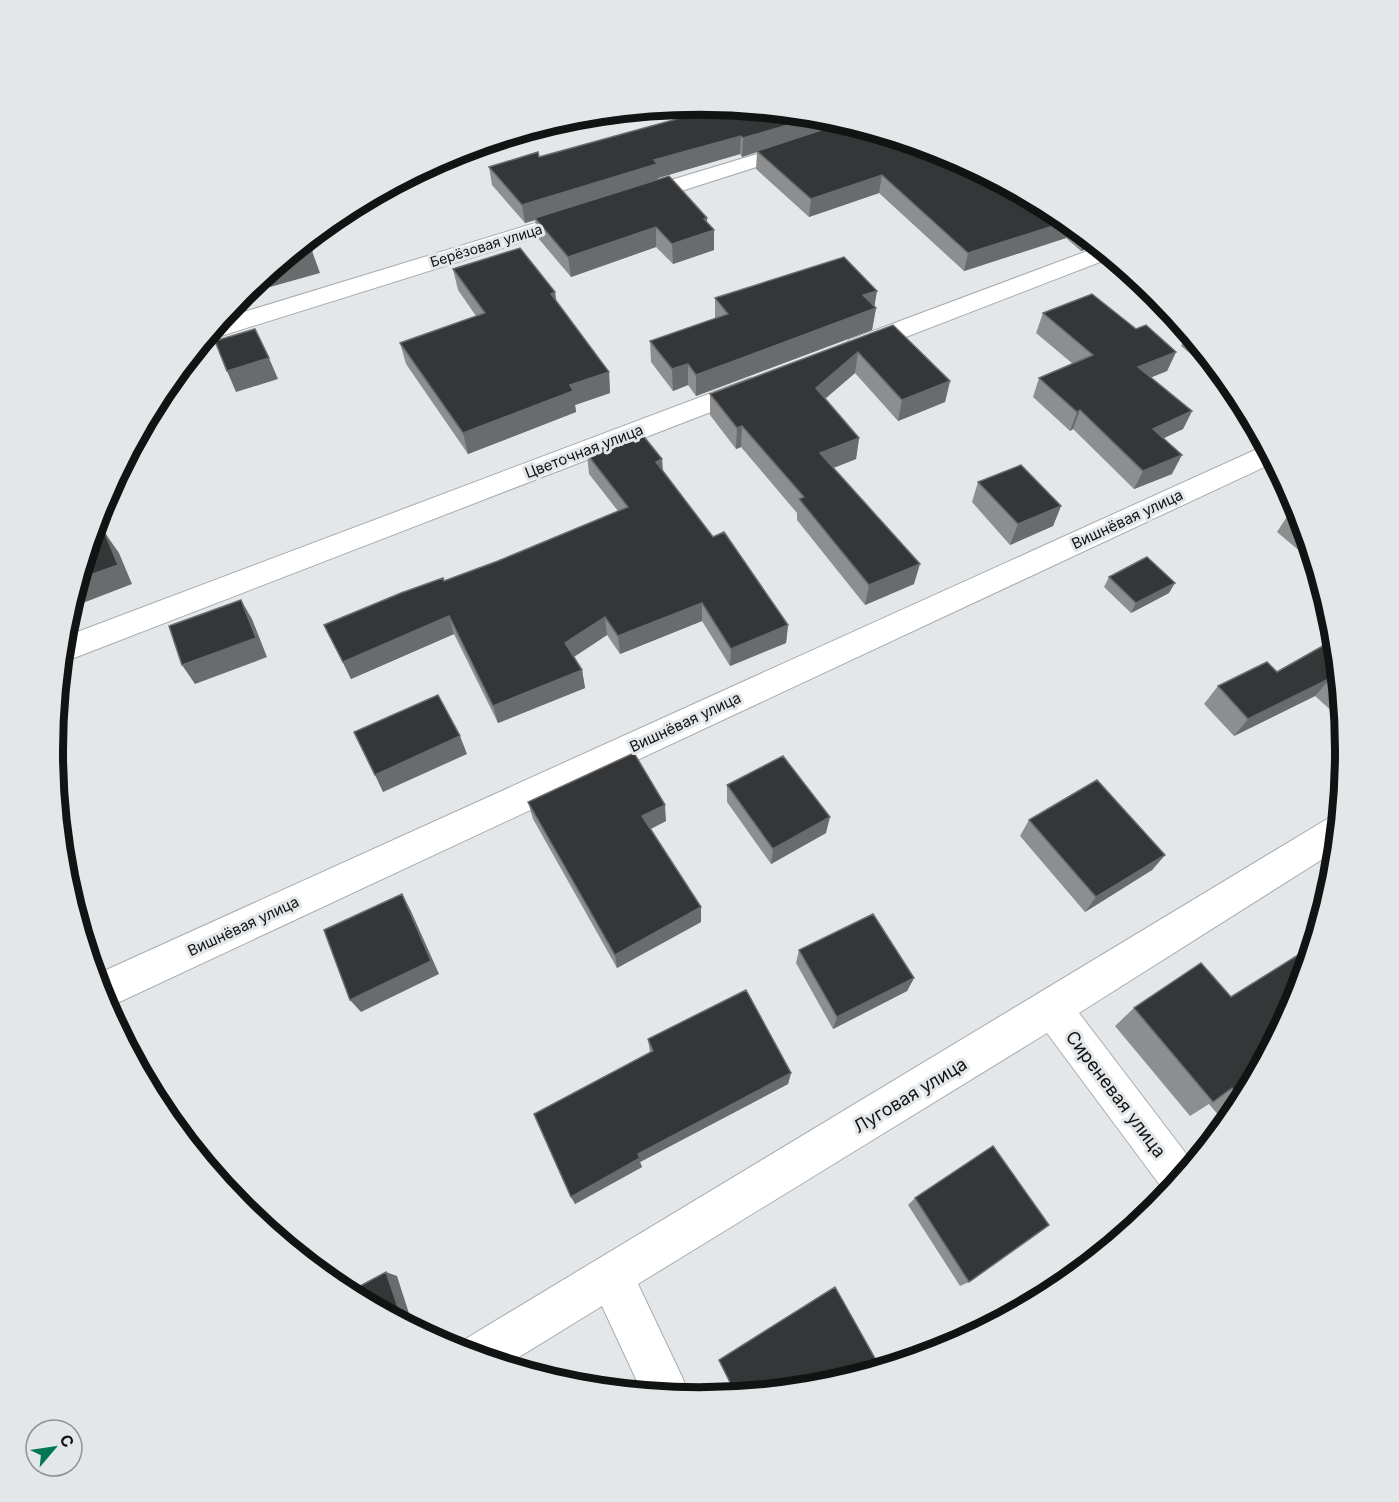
<svg xmlns="http://www.w3.org/2000/svg" width="1399" height="1502" font-family="Inter,sans-serif">
  <rect width="100%" height="100%" fill="#e4e7e9"/>
  <g fill="none" stroke-linecap="round" stroke-linejoin="round">
    <g stroke="#a9acae" stroke-width="2">
      <path id="minor" d="M853 125 872 130 644 203 636 205 628 203 625 198 628 193Z
        M581 209 589 211 592 216 589 221 221 336H207L221 319Z
        M1098 247 1113 257 867 352 858 354 849 352 845 346 849 340Z
        M751 378 760 381 764 387 760 393 61 663 64 637Z
        M1266 445 1275 462 113 1005 107 1008 95 975Z
        M1340 815 1337 850 1079 1013 1194 1164 1168 1196 1047 1033 638 1284 683 1379 689 1397 642 1392 602 1306 506 1365 458 1351 462 1341 1327 819Z"/>
    </g>
    <use href="#minor" fill="#fff" fill-rule="evenodd"/>
  </g>
  <path fill="#8c8e90" d="M724 106 1059 213 1098 245 1081 251 1066 238 964 271 879 193 809 217 756 169 757 152 742 157 740 154 658 178V180L707 218V222L714 230V250L673 264 656 247 571 277 538 238 535 220 525 223 492 185 489 167 539 157Z
    M453 269 555 292 556 301 609 372 610 393 575 405 576 412 468 454 406 364 400 343 476 316 458 290Z
    M715 298 874 307 876 308 872 330 696 396 688 385 673 391 651 362 650 341 715 319Z
    M1043 313 1136 329 1176 352 1167 371 1151 377 1192 411 1183 429 1164 438 1172 474 1134 489 1073 429 1070 431 1033 397 1039 378 1073 364 1036 333Z
    M893 325 950 381 945 402 898 421 855 373 825 399 859 438 856 459 833 468 914 584 865 605 797 520V513L741 447 736 449 710 415V394Z
    M1188 331 1219 369 1212 372 1181 346Z
    M587 454 662 459 663 471 713 537 788 625 786 643 730 666 702 621 620 654 607 635 574 657 582 670 585 688 498 723 454 634 351 679 324 625 444 581 498 561 618 511 589 474Z
    M978 482 1061 506 1053 526 1010 545 972 502Z
    M1299 508 1315 564 1277 532 1290 512Z
    M1109 577 1169 593 1131 613 1104 587Z
    M1335 639 1344 722 1315 696 1234 736 1204 704 1218 686 1277 672Z
    M727 785 826 833 771 864 727 802Z
    M528 802 666 821 651 829 701 907V922L617 968 533 819Z
    M1029 820 1165 855 1152 870 1085 912 1020 836Z
    M799 950 914 978 907 991 833 1029 796 963Z
    M1231 997 1297 999 1237 1111 1226 1124 1209 1104 1190 1116 1115 1026 1134 1008Z
    M648 1039 791 1073 788 1084 640 1162 642 1167 575 1204 650 1053Z
    M915 1198 969 1282 960 1286 908 1205Z
    M1132 1226 1133 1228 1089 1264 1085 1259 1124 1229Z
    M719 1360 825 1386 735 1394 719 1361Z"/>
  <path fill="#696b6d" d="M819 116 826 117 850 124 757 151V152L742 157 743 138Z
    M741 136 740 154 658 178V183L535 218V220L525 223 522 205 654 160Z
    M882 175 879 193 809 217 811 199Z
    M707 218V232L714 230V250L673 264 672 244 704 219Z
    M1069 221 1071 223 1066 238 964 271 968 253Z
    M656 227V247L571 277 568 257Z
    M1086 235 1098 245 1081 251Z
    M312 251 320 273 270 287 265 274 284 259Z
    M877 291 874 309 876 308 872 330 696 396V375L863 295Z
    M555 292 558 313 551 294Z
    M858 352 855 373 813 409 816 388Z
    M1176 352 1167 371 1130 386 1138 367Z
    M269 358 278 379 236 392 227 371Z
    M688 364V385L673 391 672 369Z
    M1216 365 1219 369 1212 372Z
    M609 372 610 393 575 405 576 412 468 454 463 433 570 385Z
    M950 381 945 402 898 421 902 400Z
    M1080 410 1073 429 1070 431 1077 412Z
    M1192 411 1183 429 1145 447 1153 429Z
    M742 426 741 447 736 449 737 428Z
    M859 438 856 459 818 474 820 453Z
    M1182 455 1172 474 1134 489 1143 471Z
    M662 459 663 479 656 462Z
    M1061 506 1053 526 1010 545 1018 524Z
    M105 533 119 553 132 584 75 606 72 602 79 579Z
    M920 564 914 584 865 605 869 585Z
    M1175 583 1169 593 1131 613 1136 603Z
    M241 600 252 619 267 657 195 684 182 665Z
    M702 603V621L620 654 618 636Z
    M449 616 454 634 351 679 343 662Z
    M605 617 607 635 569 660 565 643Z
    M788 625 786 643 730 666 731 649Z
    M582 670 585 688 498 723 493 706Z
    M1331 678 1315 696 1234 736 1248 719Z
    M460 736 467 754 383 792 375 775Z
    M665 805 666 821 644 832 642 816Z
    M830 817 826 833 771 864 773 849Z
    M1165 855 1152 870 1085 912 1096 897Z
    M66 880 82 894 92 935 83 938Z
    M402 894 410 909 439 974 361 1012 350 1000Z
    M701 907V922L617 968 615 955Z
    M914 978 907 991 833 1029 837 1017Z
    M791 1073 788 1084 640 1162 642 1167 575 1204 571 1197 638 1154Z
    M313 1266 326 1271 329 1280 313 1267Z
    M386 1272 397 1276 414 1329 403 1322Z"/>
  <path fill="#343638" stroke="#696b6d" stroke-width="1.5" d="M724 106 819 116 743 138 741 136 654 160 657 164 522 205 489 167 538 152 539 157Z
    M846 122 947 153 1059 213 1069 221 968 253 882 175 811 199 757 151Z
    M669 176 707 218 704 219 714 230 672 244 656 227 568 257 535 218Z
    M307 241 312 251 284 259Z
    M520 248 555 292 551 294 609 372 570 385 573 391 463 433 400 343 485 313 453 269Z
    M844 257 877 291 863 295 876 308 696 375 688 364 672 369 650 341 728 314 715 298Z
    M1092 294 1136 329 1146 325 1176 352 1138 367 1192 411 1153 429 1182 455 1143 471 1080 410 1077 412 1039 378 1093 355 1043 313Z
    M893 325 950 381 902 400 858 352 816 388 859 438 820 453 920 564 869 585 799 499 804 497 742 426 737 428 710 394Z
    M255 329 269 358 227 371 215 341Z
    M641 433 662 459 656 462 713 537 724 532 788 625 731 649 702 603 618 636 605 617 565 643 582 670 493 706 449 616 343 662 324 625 401 593 443 578 444 581 498 561 628 507 587 454Z
    M1021 465 1061 506 1018 524 978 482Z
    M1299 508 1303 522 1290 512Z
    M105 533 118 565 79 579 91 538Z
    M1147 557 1175 583 1136 603 1109 577Z
    M241 600 256 638 182 665 169 626Z
    M1335 639 1340 685 1331 678 1248 719 1218 686 1267 662 1277 672Z
    M438 695 460 736 375 775 354 732Z
    M634 753 665 805 642 816 701 907 615 955 528 802Z
    M783 756 830 817 773 849 727 785Z
    M1097 780 1165 855 1096 897 1029 820Z
    M402 894 431 961 350 1000 324 930Z
    M873 914 914 978 837 1017 799 950Z
    M1314 945 1297 999 1243 1100 1232 1088 1213 1102 1134 1008 1201 963 1231 997Z
    M746 990 791 1073 638 1154 640 1158 571 1197 534 1114 653 1051 648 1039Z
    M993 1146 1049 1225 969 1282 915 1198Z
    M1132 1226 1133 1228 1095 1260 1092 1256Z
    M386 1272 403 1322 347 1293Z
    M835 1287 881 1369 825 1386 736 1394 719 1360Z"/>
  <g text-anchor="middle" dominant-baseline="central" stroke-width="6" stroke-linejoin="round" paint-order="stroke">
    <g font-size="14" fill="#121313" stroke="#e4e7e9">
      <text transform="translate(486 245) rotate(-17)">Берёзовая улица</text>
    </g>
    <g font-size="15" fill="#121313" stroke="#e4e7e9">
      <text transform="translate(584 451) rotate(-21)">Цветочная улица</text>
      <text transform="translate(1127 519) rotate(-25)">Вишнёвая улица</text>
      <text transform="translate(685 722) rotate(-25)">Вишнёвая улица</text>
      <text transform="translate(243 926) rotate(-25)">Вишнёвая улица</text>
    </g>
    <g font-size="18" fill="#121313" stroke="#e4e7e9">
      <text transform="translate(1116 1094) rotate(53)">Сиреневая улица</text>
      <text transform="translate(910 1095) rotate(-31)">Луговая улица</text>
    </g>
  </g>
  <path d="M0 0H1399V1502H0ZM63 751a636 636 0 1 1 1272 0a636 636 0 1 1-1272 0Z" fill="#e4e7e9" fill-rule="evenodd"/>
  <path fill="none" stroke="#121313" stroke-width="8" d="M63 751a636 636 0 1 1 1272 0a636 636 0 1 1-1272 0Z"/>
  <g transform="translate(54 1448) rotate(61)"><circle r="28" fill="#e4e7e9" stroke="#909293" stroke-width="1.5"/>
  <path d="M0-4.5L10 22L0 15L-10 22Z" fill="#017854"/>
  <text y="-9" font-size="16" font-weight="bold" text-anchor="middle" fill="#121313">С</text>
  </g>
</svg>
